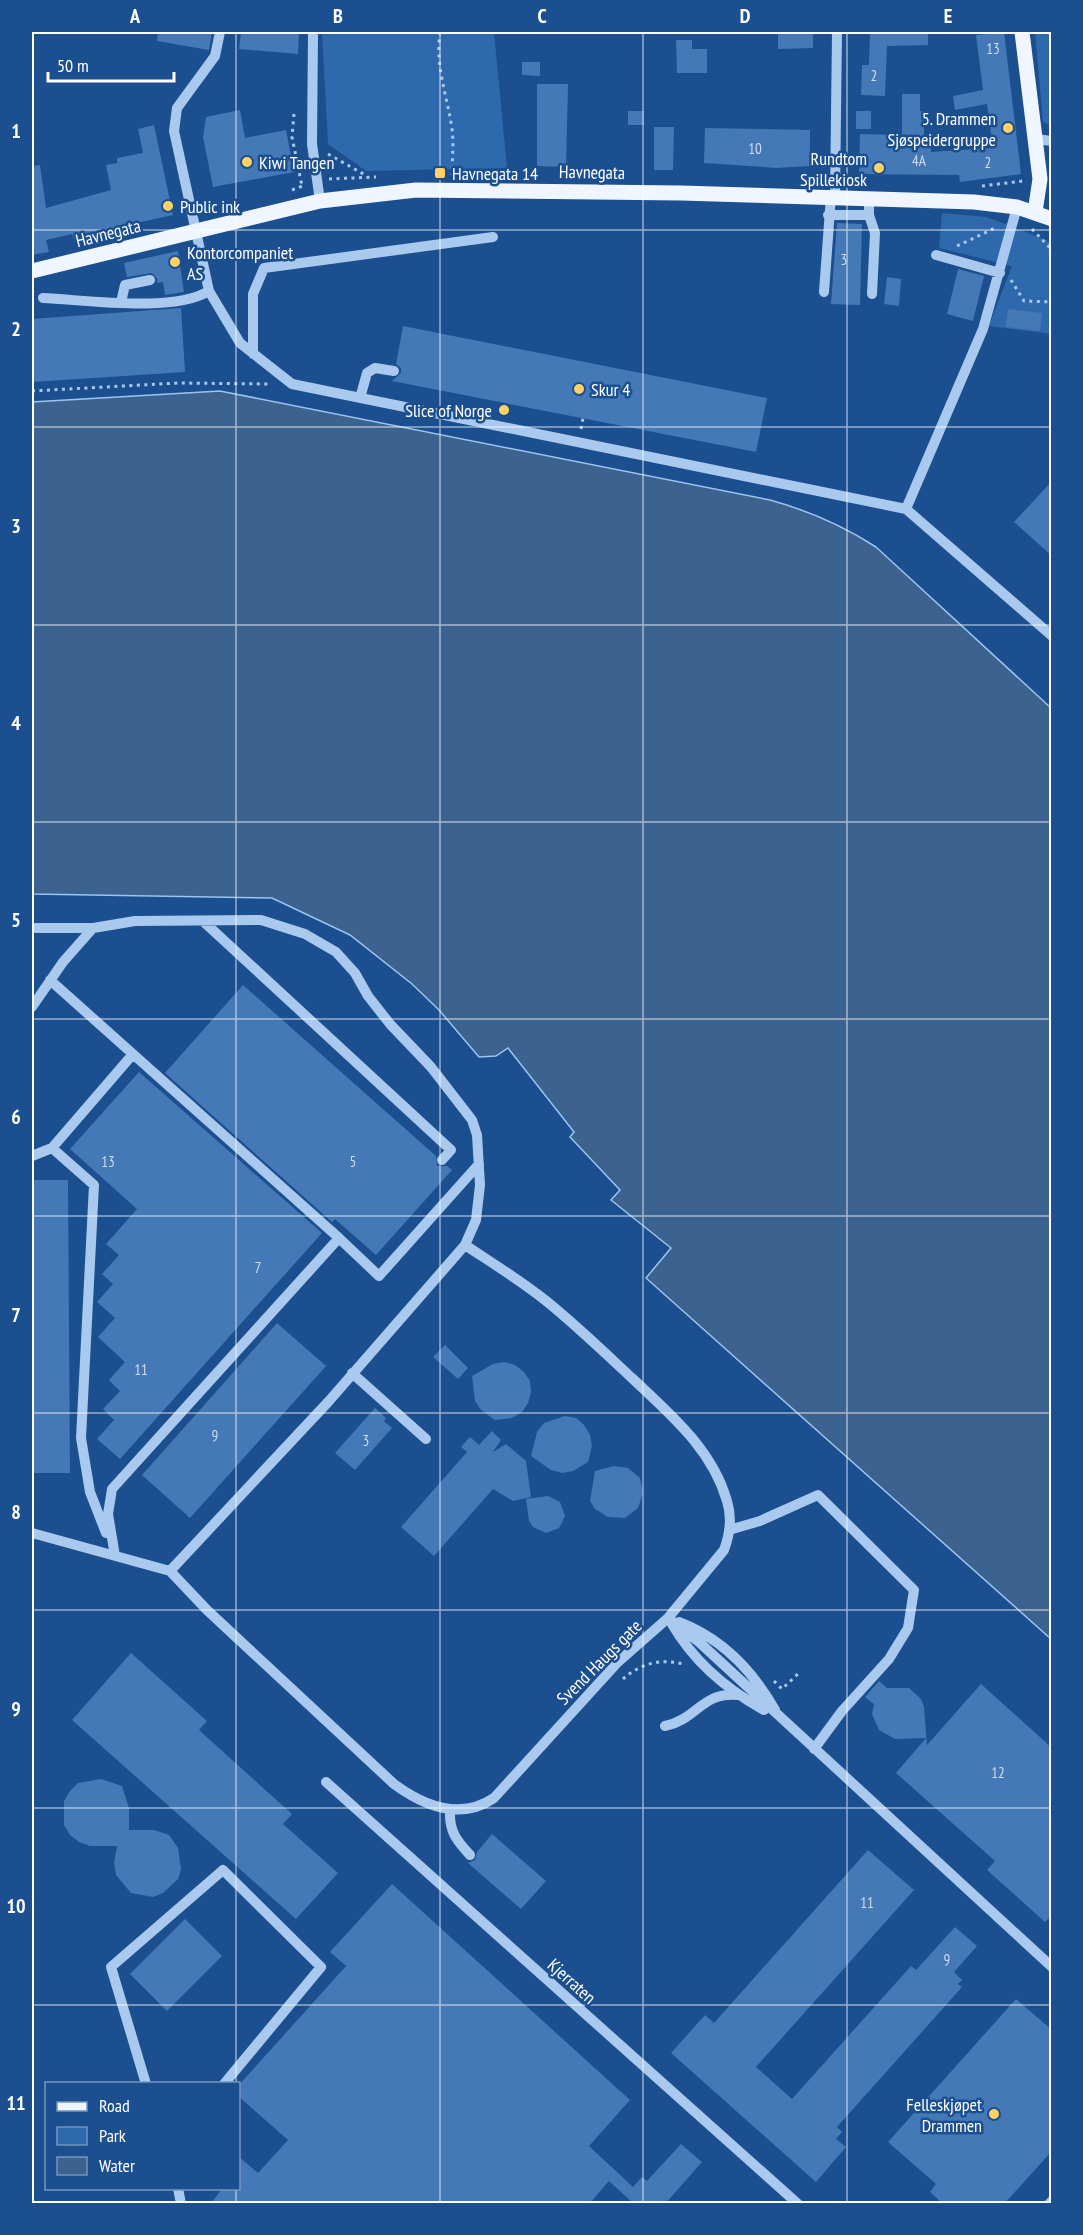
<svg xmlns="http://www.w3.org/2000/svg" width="1083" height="2235" font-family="'PT Sans Narrow',sans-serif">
  <rect width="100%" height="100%" fill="#1b4f8f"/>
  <path fill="#2e69ad" d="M322 32H494L507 168 366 171 328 144Z
    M1035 32H1051V125L1043 122Z
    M942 213 987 217 1051 242V334L989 326 1012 266 939 248Z"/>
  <path fill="#3c6290" stroke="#9cc4f0" stroke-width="1.5" d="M220 391 770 500C810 511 842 525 876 547L1051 708V1639L646 1278 671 1248 611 1200 620 1190 570 1137 574 1132 508 1048 496 1056 479 1057 439 1010 412 984 350 935 272 898 32 894V402Z"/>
  <path fill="#4478b7" d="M158 32H212L209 50 157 41Z
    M241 32H299L298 54 239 49Z
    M778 32H813V48L778 49Z
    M870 32H928V45L887 46 885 96 861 95 862 65H869Z
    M1004 32 1021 174 960 182 959 175 859 174 860 134 902 135V94H920V111H924V138H931V152L993 148 987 104 955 110 953 96 983 90 976 35Z
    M676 40H692V49H707V73H677Z
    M522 62H540V76L522 75Z
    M537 84H568L566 167 537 166Z
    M240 110 245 138 286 130 294 172 213 187 203 137 206 117Z
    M628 111H644V125H628Z
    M856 111H871V129H856Z
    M154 125 173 215 105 230 74 240 72 234 46 240 49 252 32 255V166L40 165 46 208 111 190 106 165 117 163V158L143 153 138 129Z
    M654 127H674L673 170H654Z
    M705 128 810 130V166L777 168 704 163Z
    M837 223 862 224 860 305 831 304Z
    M178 251 184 292 165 295 163 282 157 283V278L152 273 127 277 124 263Z
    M958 269 984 276 973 321 947 314Z
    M887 277 901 279 899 306 884 304Z
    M181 308 185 372 32 382V319Z
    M1008 309 1042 313 1040 331 1006 327Z
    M403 326 767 398 756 452 392 381 401 373V368L396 364Z
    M1052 481V556L1014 522Z
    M243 985 436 1156 437 1166H447L452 1170 376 1255 335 1219 332 1222 165 1073Z
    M139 1072 322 1233 120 1459 97 1439 114 1420 103 1409 120 1391 109 1380 125 1362 98 1337 115 1318 97 1302 113 1284 102 1274 119 1255 106 1244 137 1209 70 1149Z
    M32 1180H68L70 1473H32Z
    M277 1323 326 1366 190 1518 142 1475Z
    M445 1345 468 1368 458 1379 433 1357Z
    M504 1362 515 1365 524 1372 530 1381 531 1392 528 1403 522 1412 512 1418 495 1420 481 1410 475 1401 472 1376 493 1364Z
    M375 1408 386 1418 384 1421 392 1428 355 1470 335 1453Z
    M565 1416 576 1418 584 1425 590 1435 592 1446 588 1462 573 1471 562 1473 551 1470 531 1456 537 1432 544 1423Z
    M492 1431 501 1440 493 1452 506 1444 526 1461 531 1497 513 1501 493 1489 434 1556 401 1527 467 1452 461 1447 470 1437 479 1445Z
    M614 1466 628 1468 640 1478 643 1493 638 1508 625 1518 608 1517 595 1509 590 1501 595 1471Z
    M548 1496 560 1502 565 1516 559 1528 546 1533 533 1527 529 1521 526 1499Z
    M131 1653 207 1721 199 1730 292 1814 283 1824 338 1873 296 1919 72 1720Z
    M879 1681 887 1688H909L921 1699 924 1707 927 1745 981 1684 1052 1748V1915L1045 1922 987 1870 995 1861 896 1773 926 1738 895 1739 879 1730 872 1714 874 1704 865 1697Z
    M101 1779 122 1786 129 1808V1830H154L169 1835 178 1848 181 1869 178 1879 163 1893 153 1897 131 1893 116 1875 114 1863 117 1846H90L79 1842 70 1835 64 1825V1801L70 1791 78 1783Z
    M492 1834 546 1881 521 1909 468 1863 475 1860 477 1852Z
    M868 1850 914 1890 756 2067 792 2099 911 1966 916 1970 955 1927 977 1946 954 1972 962 1980 958 1984 962 1987 837 2127 842 2132 836 2139 846 2147 816 2182 671 2053 705 2015 714 2023Z
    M392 1884 630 2100 589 2146 633 2187 642 2177 647 2181 681 2144 702 2162 665 2204H634L609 2181 589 2204H210L223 2188H238V2156L258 2173 288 2140 238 2096V2086L346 1966 330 1952Z
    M185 1919 222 1956 167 2011 130 1974Z
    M1016 1999 1052 2030V2151L1004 2204H943L930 2192 936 2184 888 2142Z"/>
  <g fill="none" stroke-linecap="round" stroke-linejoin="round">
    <path stroke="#a9c9ee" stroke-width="3" stroke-dasharray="3 4.5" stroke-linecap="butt" d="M440 32C435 66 447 95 452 129 454 144 452 160 452 175
      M294 114 292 137 302 186
      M328 154 367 176
      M329 179 376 177
      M982 186 1023 181
      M292 190 305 185
      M1032 229 1052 250
      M957 246 997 227
      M1011 280 1024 301 1052 302
      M32 391 178 383 269 384
      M581 429 583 418
      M623 1679C640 1664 660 1658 683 1664
      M774 1681 782 1689 801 1671"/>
    <path stroke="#a9c9ee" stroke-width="10" d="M220 32 215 56 177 108 174 131 209 291 240 343 292 384 906 509 1052 636
      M313 32 312 144 320 201
      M1036 139 1052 141
      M835 197 837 32
      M869 198V215L875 233 872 294
      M828 215H869
      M936 255 1000 273
      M824 292 831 196
      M43 298C87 300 173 313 209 291
      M121 302 125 285 150 280
      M253 354V294L264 268 493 237
      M360 398 367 373 375 368 394 371
      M906 509 983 329 1017 207
      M204 922 451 1150 442 1160
      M32 928H93L135 921 261 920 305 934 336 952 355 973 368 996 390 1024 431 1067 472 1120 477 1135 480 1185 476 1220 465 1245 329 1401 170 1571
      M50 980 339 1238
      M32 1007 63 962 93 928
      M52 1148 94 1185 81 1438 90 1492 106 1533
      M32 1156 52 1148 133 1054
      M352 1373 426 1439
      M729 1530 760 1521 818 1495 914 1590 908 1628 889 1659 842 1711 814 1749
      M32 1533 170 1571
      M115 1556 108 1514 112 1489 339 1238 379 1276 479 1164
      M170 1571 207 1610 394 1784C424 1806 460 1821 494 1798L618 1662 668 1618 724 1550C730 1534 732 1517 727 1501 712 1449 671 1415 633 1379 604 1352 575 1324 545 1300 520 1280 492 1263 465 1245
      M668 1618 699 1642 1052 1967
      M679 1622C721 1638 753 1671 775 1710
      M672 1624C694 1662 726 1689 764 1710
      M665 1726C698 1719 701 1692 738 1695
      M326 1782 798 2204
      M450 1810C449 1831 456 1840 470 1855
      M146 2084 111 1967 223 1870 321 1967 224 2084
      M178 2188 181 2204
      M1049 2204 1052 2201"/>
    <path stroke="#f0f6ff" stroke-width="15" d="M1022 32 1040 179 1035 212
      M32 271 320 201 416 190 681 193 974 202 1017 207 1052 219"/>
  </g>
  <path fill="none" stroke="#fff" stroke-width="1.5" stroke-opacity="0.55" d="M236 32V2084M440 32V2204M643 32V2204M847 32V2204M32 230H1052M32 427H1052M32 625H1052M32 822H1052M32 1019H1052M32 1216H1052M32 1413H1052M32 1610H1052M32 1808H1052M32 2005H1052M236 2188V2204"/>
  <g fill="#ffd166" stroke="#1b4f8f" stroke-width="2">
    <circle cx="1008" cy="128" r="6"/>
    <circle cx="247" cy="162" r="6"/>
    <circle cx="879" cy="168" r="6"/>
    <rect x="434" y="167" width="12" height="12" rx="3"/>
    <circle cx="168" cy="206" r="6"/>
    <circle cx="175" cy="262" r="6"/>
    <circle cx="579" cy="389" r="6"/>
    <circle cx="504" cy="410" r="6"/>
    <circle cx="994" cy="2114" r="6"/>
  </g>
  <g text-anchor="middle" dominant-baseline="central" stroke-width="5" stroke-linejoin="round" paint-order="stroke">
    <g font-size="15" fill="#d0dded">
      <text x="993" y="48">13</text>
      <text x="874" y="75">2</text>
      <text x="755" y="148">10</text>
      <text x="919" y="160">4A</text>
      <text x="988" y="162">2</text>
      <text x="844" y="259">3</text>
      <text x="108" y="1161">13</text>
      <text x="353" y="1161">5</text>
      <text x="258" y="1267">7</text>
      <text x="141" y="1369">11</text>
      <text x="215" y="1435">9</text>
      <text x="366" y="1440">3</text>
      <text x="998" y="1772">12</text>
      <text x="867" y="1902">11</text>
      <text x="947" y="1959">9</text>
    </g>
    <g font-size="18" fill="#fff" stroke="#1b4f8f" text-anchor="start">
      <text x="996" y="118" text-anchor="end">5. Drammen<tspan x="996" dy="21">Sjøspeidergruppe</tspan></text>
      <text x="867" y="158" text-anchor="end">Rundtom<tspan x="867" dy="21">Spillekiosk</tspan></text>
      <text x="259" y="162">Kiwi Tangen</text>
      <text x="452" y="173">Havnegata 14</text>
      <text x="180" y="206">Public ink</text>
      <text x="187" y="252">Kontorcompaniet<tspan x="187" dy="21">AS</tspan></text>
      <text x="591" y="389">Skur 4</text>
      <text x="492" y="410" text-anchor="end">Slice of Norge</text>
      <text x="982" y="2104" text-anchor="end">Felleskjøpet<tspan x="982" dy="21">Drammen</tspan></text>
    </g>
    <g font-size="18" fill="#fff" stroke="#1b4f8f">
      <text transform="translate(592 172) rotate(1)">Havnegata</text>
      <text transform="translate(108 233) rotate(-14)">Havnegata</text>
      <text transform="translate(599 1662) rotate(-45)">Svend Haugs gate</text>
      <text transform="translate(572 1981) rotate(42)">Kjerraten</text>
    </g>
  </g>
  <rect width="1083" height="2235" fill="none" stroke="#1b4f8f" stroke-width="66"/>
  <rect x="45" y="2082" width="195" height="108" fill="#1b4f8f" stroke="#7695bc" stroke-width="1.5"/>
  <rect x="57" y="2102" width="30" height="9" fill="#f0f6ff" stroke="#7695bc" stroke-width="1.5"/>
  <text x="99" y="2112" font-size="18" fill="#ffffff">Road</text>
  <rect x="57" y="2127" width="30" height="18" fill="#2e69ad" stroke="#7695bc" stroke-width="1.5"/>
  <text x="99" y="2142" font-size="18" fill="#ffffff">Park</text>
  <rect x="57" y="2157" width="30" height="18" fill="#3c6290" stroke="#7695bc" stroke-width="1.5"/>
  <text x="99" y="2172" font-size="18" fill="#ffffff">Water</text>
  <path d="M48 72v9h126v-9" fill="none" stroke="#ffffff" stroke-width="3"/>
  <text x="57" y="72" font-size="18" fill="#ffffff" stroke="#1b4f8f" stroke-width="4.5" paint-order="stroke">50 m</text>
  <rect x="33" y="33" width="1017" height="2169" fill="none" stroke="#fff" stroke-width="2"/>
  <g font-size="20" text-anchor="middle" font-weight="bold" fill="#fff">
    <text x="135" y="23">A</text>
    <text x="338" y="23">B</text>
    <text x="542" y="23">C</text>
    <text x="745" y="23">D</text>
    <text x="948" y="23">E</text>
    <text x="16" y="138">1</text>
    <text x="16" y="336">2</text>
    <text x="16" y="533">3</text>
    <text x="16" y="730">4</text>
    <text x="16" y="927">5</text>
    <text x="16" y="1124">6</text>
    <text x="16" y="1322">7</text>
    <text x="16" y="1519">8</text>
    <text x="16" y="1716">9</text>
    <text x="16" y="1913">10</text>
    <text x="16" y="2110">11</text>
  </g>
</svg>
